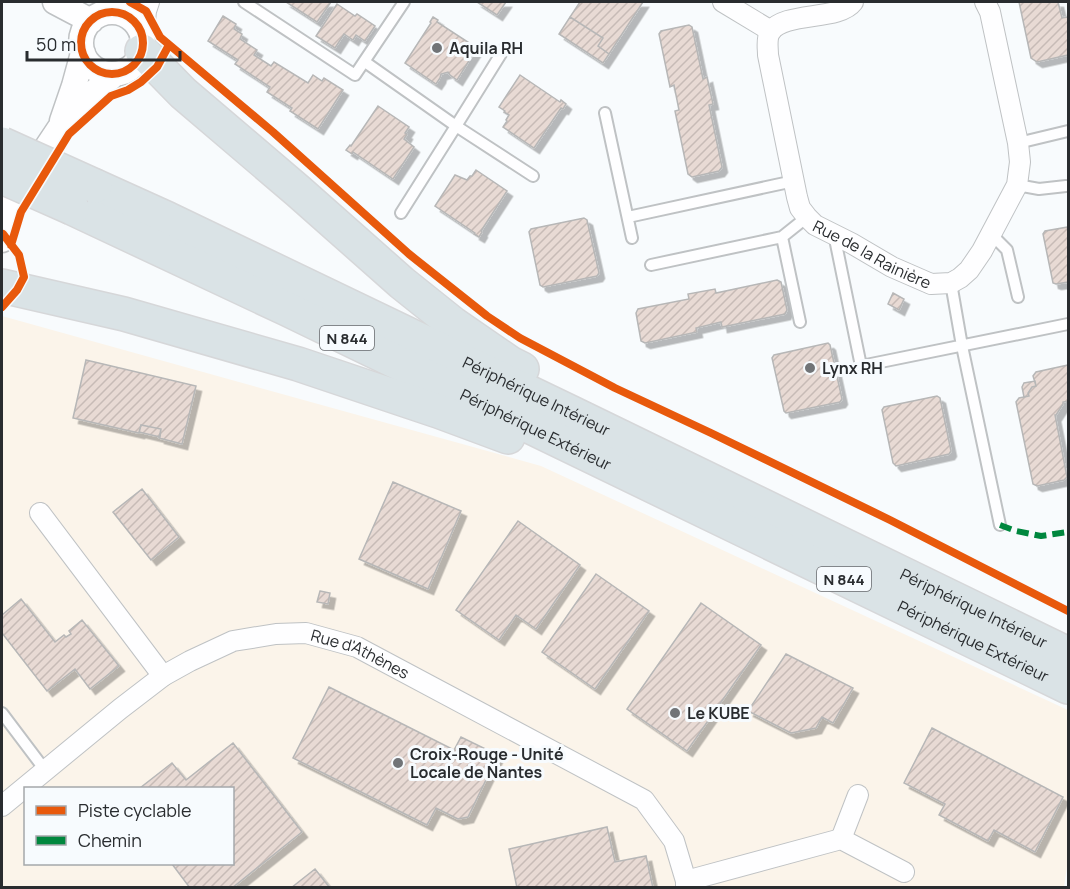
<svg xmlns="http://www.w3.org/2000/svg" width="1070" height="889" font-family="Manrope,sans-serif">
  <defs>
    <pattern id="building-hatch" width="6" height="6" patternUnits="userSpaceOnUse" patternTransform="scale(1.5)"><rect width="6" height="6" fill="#e8dad4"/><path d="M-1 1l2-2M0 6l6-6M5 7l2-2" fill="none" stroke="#c7bbb6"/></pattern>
    <filter id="shadow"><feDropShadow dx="5.5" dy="5.5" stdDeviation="0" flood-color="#0004"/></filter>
  </defs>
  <rect width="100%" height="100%" fill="#f8fbfd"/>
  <path fill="#fbf4ea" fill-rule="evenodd" d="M2 316 541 466 1068 710V860L1064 887H2ZM26 788H232V864H26Z"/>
  <path fill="url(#building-hatch)" stroke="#b7b7b7" stroke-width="1.5" filter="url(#shadow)" d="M286 2H331L317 22Z
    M477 2H506L497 15Z
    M580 2H643L609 54 598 46 603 38 570 17Z
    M1019 2H1058L1062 18 1068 17V58V55L1037 62 1031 58Z
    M337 4 355 16 357 14 375 26 365 41 356 35 353 40 344 34 335 48 316 36Z
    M223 16 236 24 234 29 242 34 240 39 257 50 254 55 271 66 274 62 308 83 313 75 322 81 324 78 343 90 318 129 290 111 292 108 267 92 270 87 235 64 238 60 208 41Z
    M433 17 438 20 437 22 477 48 457 80 450 75 448 72 441 74 440 78 436 84 405 63 431 23 430 22Z
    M570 17 603 38 598 46 609 54 603 63 559 34Z
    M689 25 692 27 703 79 707 77 713 104 709 105 722 167 719 171 692 177 688 174 675 111 679 110 674 85 670 87 659 34 661 31Z
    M520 75 560 102 561 100 566 104 563 109 561 108 534 148 503 127 507 121 506 120 509 115 504 112 505 111 499 107Z
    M378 106 409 127 405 133 407 134 404 139 414 147 393 179 353 152 352 154 346 150 350 145 351 146Z
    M476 170 507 191 481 231 482 232 479 237 474 234 475 233 435 206 455 175 467 180 470 176H472Z
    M584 218 587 220 599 273 597 276 543 287 540 285 529 232 531 229Z
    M1068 227V282L1056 284 1053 283 1043 234 1045 231Z
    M777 280 781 282 787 310 785 314 722 327 721 322 696 328 697 332 645 343 641 341 636 313 638 309 689 299 688 294 715 289 716 293Z
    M893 293 904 299 899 310 888 304Z
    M828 343 830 345 842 399 840 402 786 413 784 411 772 358 774 355Z
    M86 360 196 386 182 444 159 438 161 429 141 425 139 433 73 418Z
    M1068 365V401L1063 402V404L1056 415H1055L1067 477 1064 480 1037 486 1033 484 1016 402 1019 398 1029 396 1028 393 1032 387 1036 386 1033 376 1036 372Z
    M1035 381 1036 386 1032 387 1028 393 1029 396 1024 397 1022 387 1024 383Z
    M937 396 940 398 951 451 949 454 896 466 893 463 882 410 884 407Z
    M141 425 161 429 160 437 139 432Z
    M393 482 461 511 428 589 359 559Z
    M142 489 179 537 151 560 113 512Z
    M518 521 580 565 536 629 516 615 499 640 456 610Z
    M596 574 649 611 595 689 542 652Z
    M320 591 330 593 328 604 317 602Z
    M21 599 55 642 64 635 66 637 71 634 69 631 82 620 119 666 90 689 75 669 47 691 2 633V615Z
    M701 603 761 645 687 751 627 709Z
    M786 654 853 688 833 723 822 717 816 728 791 733 748 711Z
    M329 687 454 750 461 737 498 755 468 817 458 819 436 808 427 825 293 758Z
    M932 728 1063 797 1035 852 994 830 988 841 939 815 945 804 904 783Z
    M233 743 302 832 232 888H190L172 864H232V788H140L172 763 186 780Z
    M607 827 615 862 646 856 653 888H517L509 849Z
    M315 869 330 888H291Z"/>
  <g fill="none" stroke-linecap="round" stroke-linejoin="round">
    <g stroke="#bfc2c4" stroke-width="14">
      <path id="service" d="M244 2 355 75 404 2
        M504 49 456 126 533 176
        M365 62 456 126 401 213
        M605 113 632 238
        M1018 143 1068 131
        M1017 185 1039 189 1066 186
        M628 217 794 181
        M834 234 861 366 1068 324
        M991 234 1007 250 1018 297
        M782 237 800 322
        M651 265 782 237 807 217
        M951 283 962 346 1000 525
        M2 713 45 770"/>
    </g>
    <g stroke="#bfc2c4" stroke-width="22">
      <g id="minor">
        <path d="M723 2 771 31"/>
        <path id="s1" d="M853 2C839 21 784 11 770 32 766 39 768 48 768 55L797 197 800 208 807 217 815 225 851 243 892 267 931 284 951 283 960 278 969 270 982 251 1017 185 1020 162 1018 143 990 12 985 2"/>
        <path d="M105 14 125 2"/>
        <path d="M143 42 146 11 149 2"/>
        <path d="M40 513 163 676"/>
        <path id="s2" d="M2 806 120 709 163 676 190 661 233 641 276 634 306 633 357 647 644 800 674 841 686 881V888"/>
        <path d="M841 839 858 795"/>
        <path d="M686 881 841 839 904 872"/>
      </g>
    </g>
    <g stroke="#bfc2c4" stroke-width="27">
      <path id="tertiary" d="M55 2 91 21
        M81 43a31 31 0 1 1 62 0a31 31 0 1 1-62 0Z
        M62 121 74 86 83 53
        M2 208 9 204 59 129 93 93 115 74
        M2 240 8 220 9 204"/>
    </g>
    <g stroke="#d6d7d9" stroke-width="36">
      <g id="trunk">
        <path d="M142 51 183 93 298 191 402 283 452 323 510 363 522 369"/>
        <path id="s3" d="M95 186 168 219 572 413 1068 654"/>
        <path id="s4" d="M72 208 287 309 1068 687"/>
        <path d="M2 286 124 314 298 364 438 411 508 437"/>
      </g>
    </g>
    <use href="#service" stroke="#fefeff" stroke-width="10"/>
    <use href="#minor" stroke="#fefeff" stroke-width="20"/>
    <use href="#tertiary" stroke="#fefeff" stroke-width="24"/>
    <use href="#trunk" stroke="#dae3e6" stroke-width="33"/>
    <g stroke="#d6d7d9" stroke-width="36" stroke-linecap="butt">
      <path id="trunk-bridge" d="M2 144 95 186
        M2 177 72 208"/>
    </g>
    <use href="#trunk-bridge" stroke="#dae3e6" stroke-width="33"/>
    <path stroke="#00873e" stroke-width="6" stroke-dasharray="12 6" stroke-linecap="butt" d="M1000 525 1016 531 1041 536 1068 532"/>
    <g stroke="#f7fbfe" stroke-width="11">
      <path id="cycleway" d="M130 2 146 11 160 37 273 132 409 254 487 316 520 338 615 388 711 433 890 520 1068 611
        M81 43a31 31 0 1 1 62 0a31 31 0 1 1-62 0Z
        M11 245 21 212 69 134 111 96 128 90 141 82 157 67 169 45
        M2 307 17 290 24 277 19 255 3 234"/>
    </g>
    <use href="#cycleway" stroke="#e8590c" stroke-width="8"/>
  </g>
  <g fill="#717477" stroke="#f7fbfe" stroke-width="2">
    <circle cx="437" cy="48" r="6"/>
    <circle cx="810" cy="368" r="6"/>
    <circle cx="675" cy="713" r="6"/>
    <circle cx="398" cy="763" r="6"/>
  </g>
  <g text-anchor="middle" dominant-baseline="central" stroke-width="6" stroke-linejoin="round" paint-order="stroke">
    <g fill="#f7fbfe" stroke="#676a6d" stroke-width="1.5">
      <rect x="320" y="326" width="54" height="24" rx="4.5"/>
      <rect x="817" y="567" width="54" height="24" rx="4.5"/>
    </g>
    <g font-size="15" font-weight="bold" fill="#292c2f">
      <text x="347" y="338">N 844</text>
      <text x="844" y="579">N 844</text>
    </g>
    <g font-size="16" font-weight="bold" fill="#292c2f" stroke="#f7fbfe" text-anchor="start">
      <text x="449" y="48">Aquila RH</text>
      <text x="822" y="368">Lynx RH</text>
      <text x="687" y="713">Le KUBE</text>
      <text x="410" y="754">Croix-Rouge - Unité<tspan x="410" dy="18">Locale de Nantes</tspan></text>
    </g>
    <g font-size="16" fill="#292c2f" stroke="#f7fbfe">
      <text stroke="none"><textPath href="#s1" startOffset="357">Rue de la Rainière</textPath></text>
      <text stroke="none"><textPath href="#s3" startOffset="489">Périphérique Intérieur</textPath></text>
      <text stroke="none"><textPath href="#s4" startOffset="514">Périphérique Extérieur</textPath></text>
      <text stroke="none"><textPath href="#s3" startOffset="975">Périphérique Intérieur</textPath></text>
      <text stroke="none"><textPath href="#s4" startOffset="1000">Périphérique Extérieur</textPath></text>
      <text stroke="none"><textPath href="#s2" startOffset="417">Rue d'Athènes</textPath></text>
    </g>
  </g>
  <rect width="1070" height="889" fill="none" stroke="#292c2f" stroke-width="6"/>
  <rect x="24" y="787" width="210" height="78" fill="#f7fbfe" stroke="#a5a8ab" stroke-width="1.5"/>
  <rect x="36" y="806" width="30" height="9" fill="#e8590c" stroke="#a5a8ab" stroke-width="1.5"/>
  <text x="78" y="817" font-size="18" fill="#292c2f">Piste cyclable</text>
  <rect x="36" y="836" width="30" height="9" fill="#00873e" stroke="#a5a8ab" stroke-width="1.5"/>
  <text x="78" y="847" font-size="18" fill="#292c2f">Chemin</text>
  <path d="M27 51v9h153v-9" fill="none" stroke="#292c2f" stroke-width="3"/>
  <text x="36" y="51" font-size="18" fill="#292c2f" stroke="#f7fbfe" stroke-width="4.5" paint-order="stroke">50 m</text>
</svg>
